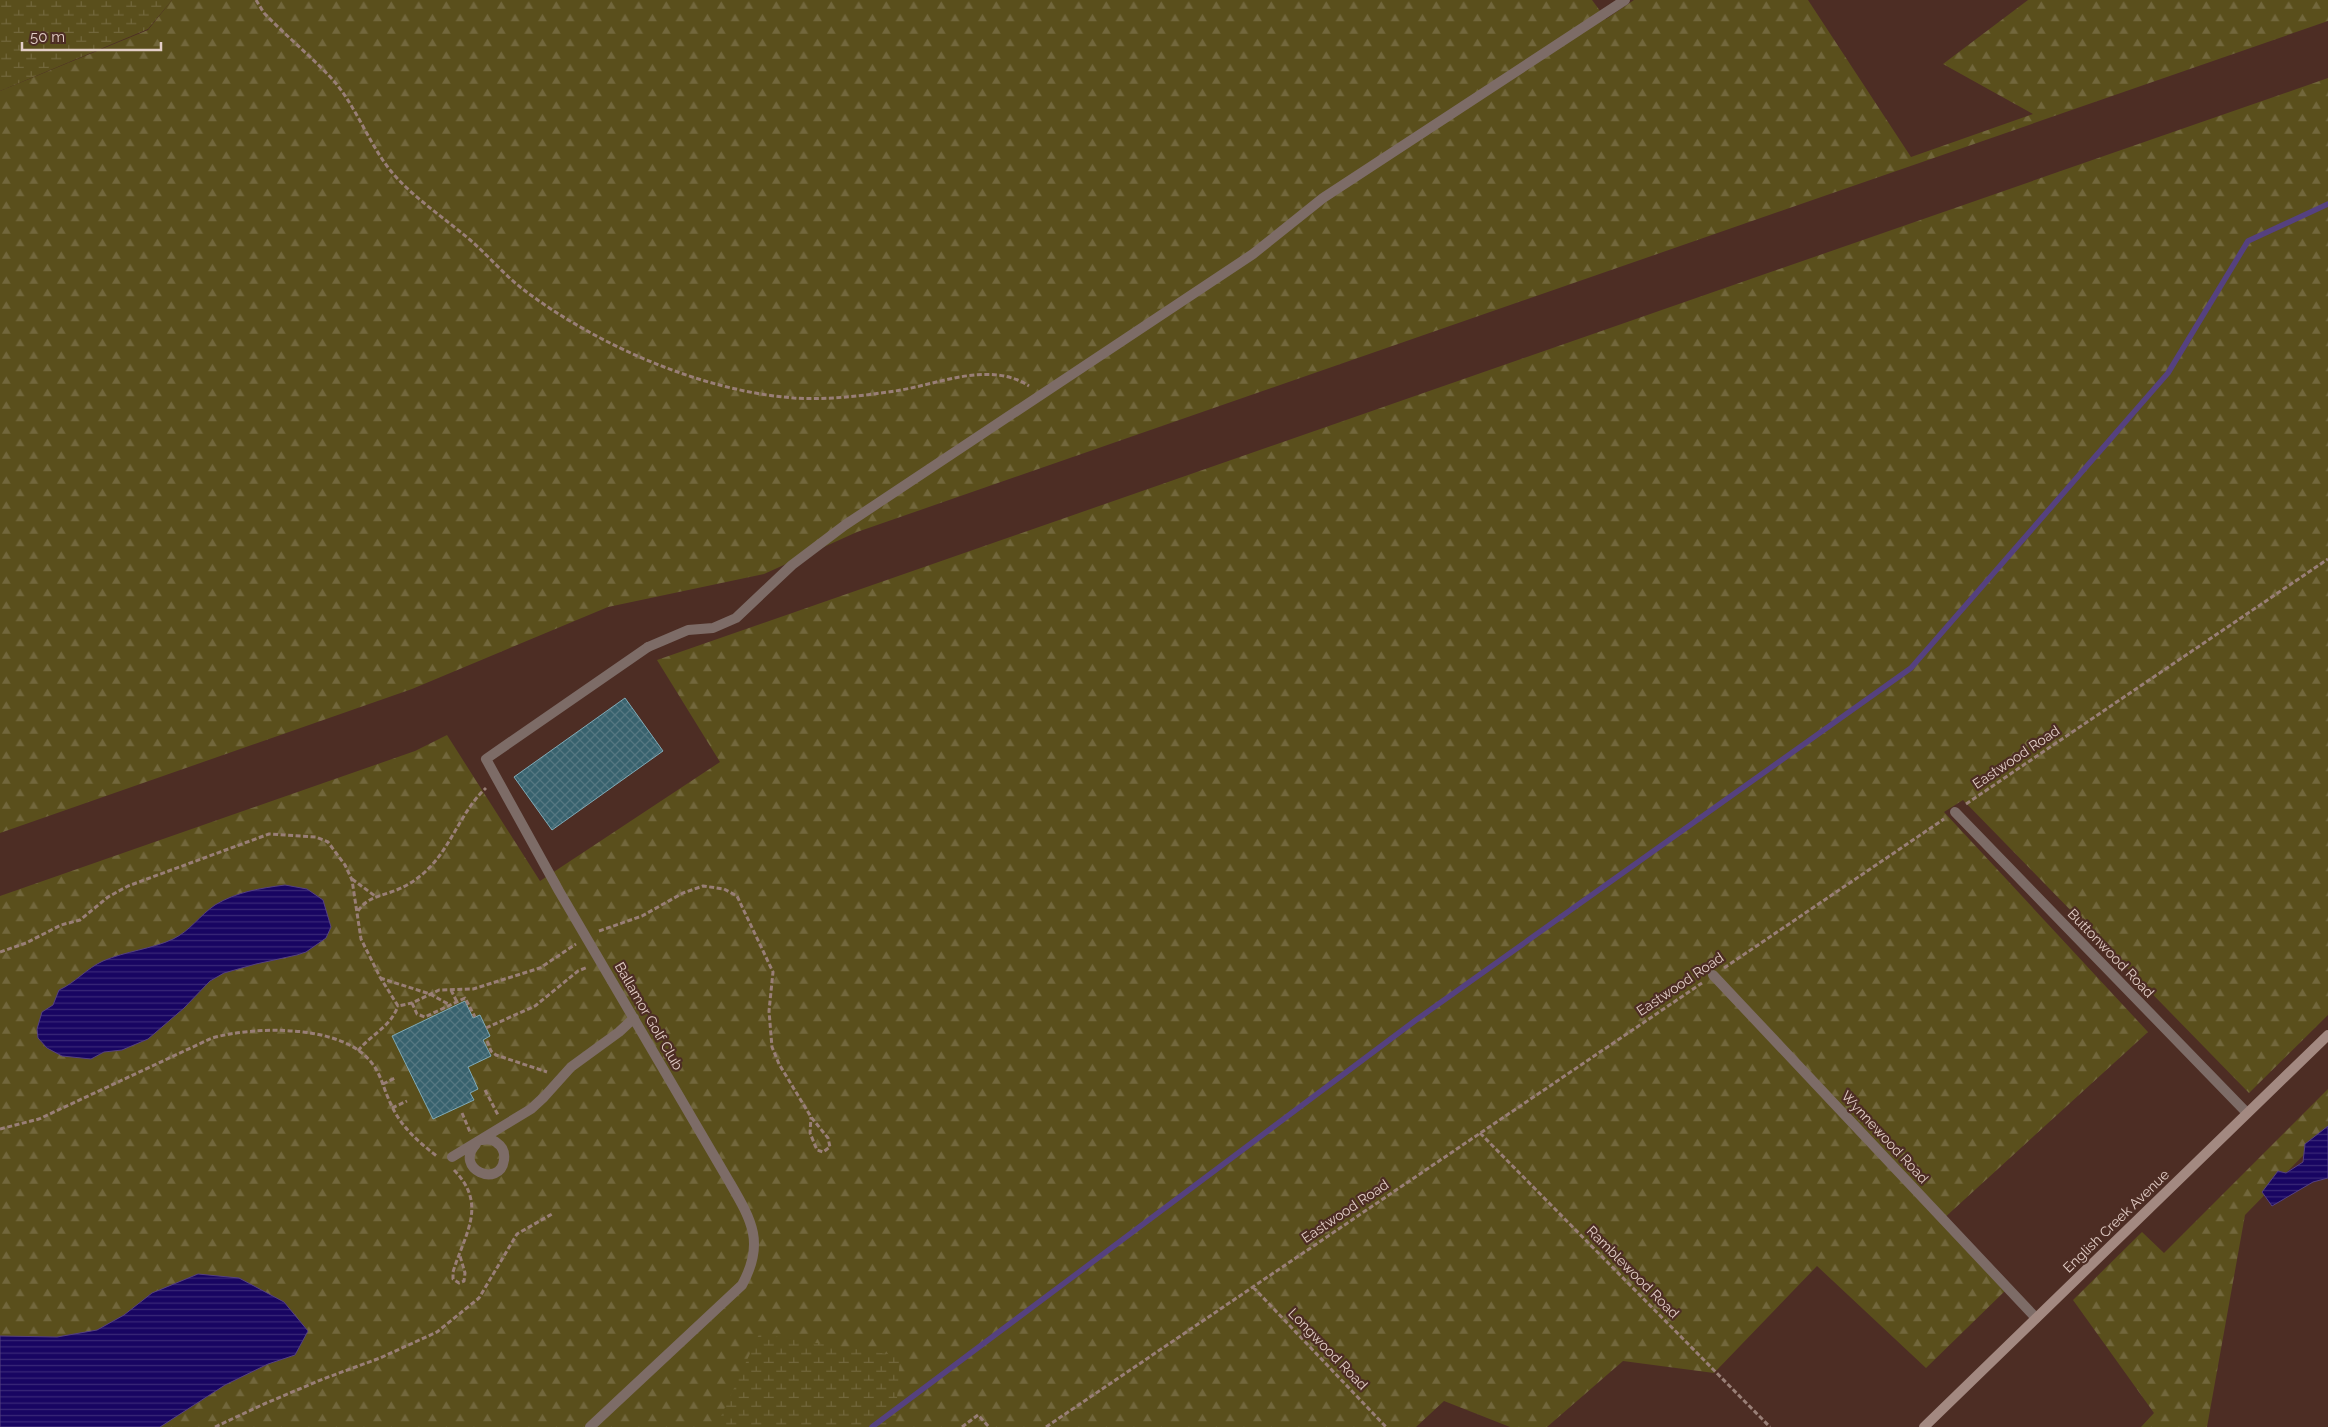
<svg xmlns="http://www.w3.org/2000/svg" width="2328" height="1427" font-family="Raleway,sans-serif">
  <defs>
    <pattern id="forest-firs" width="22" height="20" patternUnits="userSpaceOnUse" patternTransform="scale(1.25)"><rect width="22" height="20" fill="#5a4f1c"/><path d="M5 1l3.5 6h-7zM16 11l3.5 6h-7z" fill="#72673c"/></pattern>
    <pattern id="wetland-marsh" width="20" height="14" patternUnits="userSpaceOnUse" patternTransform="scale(1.25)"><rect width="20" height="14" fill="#5a4f1c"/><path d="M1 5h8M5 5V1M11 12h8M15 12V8" fill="none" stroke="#72673c"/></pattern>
    <pattern id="water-rules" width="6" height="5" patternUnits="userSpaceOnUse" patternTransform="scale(1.25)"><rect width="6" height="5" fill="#180562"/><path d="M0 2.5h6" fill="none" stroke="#392877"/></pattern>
    <pattern id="building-cross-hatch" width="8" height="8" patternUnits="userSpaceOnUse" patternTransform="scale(1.25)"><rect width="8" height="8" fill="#38626e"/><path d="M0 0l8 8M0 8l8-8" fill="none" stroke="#557781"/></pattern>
  </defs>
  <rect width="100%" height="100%" fill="#4d2d24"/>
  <path fill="url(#forest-firs)" d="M172 0H1592L1606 19 1634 0H1808L1911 157 2033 114 1943 64 2028 0H2328V21L857 532 764 574 608 607 412 689 0 833V91L148 30Z
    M2328 78V1015L2249 1093 1963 800 1944 812 2148 1032 1942 1220 2008 1288 1926 1368 1817 1266 1714 1373 1623 1361 1547 1427H1510L1444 1401 1416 1427H0V896L415 751 447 735 540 881 720 762 657 660Z
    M2328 1089V1130L2245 1215 2207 1427H2141L2154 1413 2073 1300 2142 1232 2164 1253Z"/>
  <path fill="url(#wetland-marsh)" d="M0 0H172L148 29 0 91Z
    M759 1334 900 1356 895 1427H716Z"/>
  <path fill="url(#water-rules)" stroke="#554180" d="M285 885 307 889 323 900 331 927 326 938 306 952 297 955 256 964 224 973 210 981 184 1008 148 1039 122 1050 104 1052 91 1059 62 1056 47 1048 38 1038 37 1029 42 1012 53 1005 59 990C75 983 87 968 103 961 126 951 152 949 173 939 190 931 200 915 215 905 236 892 261 888 285 885Z
    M2328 1126V1178L2313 1182 2272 1206 2262 1192 2278 1171 2286 1173 2303 1162 2305 1144Z
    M198 1274 239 1278 284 1302 308 1331 295 1355 268 1364 225 1385 160 1427H0V1336L57 1337 97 1330 124 1315 152 1293Z"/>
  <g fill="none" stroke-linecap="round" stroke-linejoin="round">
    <path stroke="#554180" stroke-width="5.5" d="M872 1427 1416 1020 1911 668 2168 373 2248 241 2328 204"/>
  </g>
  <path fill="url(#building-cross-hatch)" stroke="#80abb8" d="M625 698 663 751 552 830 514 777Z
    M465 1001 473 1018 480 1015 490 1036 483 1040 491 1056 468 1067 478 1089 470 1093 474 1100 433 1119 392 1036Z"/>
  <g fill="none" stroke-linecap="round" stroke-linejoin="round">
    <path stroke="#997f77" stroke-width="3" stroke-dasharray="5 2.5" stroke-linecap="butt" d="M256 0 264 13C286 36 312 57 333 80 356 106 368 142 390 170 411 196 443 217 469 239 488 255 504 275 524 290 597 345 701 391 794 398 828 400 861 396 895 391 937 385 989 360 1029 386
      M1966 804 2328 559
      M352 879 375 896
      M358 911C367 898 377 897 391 892 404 888 418 879 427 870 452 846 461 811 486 788
      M599 931 642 916 683 893 703 886 724 889 737 896 773 972 769 1011 772 1047 779 1064 811 1117 828 1138 830 1147 823 1152 817 1150 810 1133 811 1117
      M0 952 26 943 61 925 80 920 108 897 128 886 269 834 316 837 328 842 345 865 352 880 361 939 380 977 398 1006 412 1003 439 990 473 989 540 968 576 944
      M1724 968 1944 819
      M380 978 430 994 450 1005
      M451 990 457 1002
      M412 1003 417 1014 425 1017 465 998 475 1017
      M486 1028 535 1006 578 971 588 967
      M487 1041 491 1051 496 1055 547 1072
      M358 1051C371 1034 390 1028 398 1006
      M383 1084 395 1078
      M485 1090 498 1115
      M392 1108 407 1101
      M462 1113 470 1132
      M0 1129 39 1119 212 1038C255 1026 341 1024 371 1062 381 1074 383 1087 389 1100 399 1125 417 1141 438 1157
      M1480 1133 1770 1427
      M454 1170C488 1205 465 1233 453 1272V1279L459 1283 464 1281 465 1273 460 1256
      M1253 1287 1386 1427
      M215 1427 264 1404 323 1379 380 1358 437 1332 479 1298 517 1234 552 1214
      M962 1427 978 1415 989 1427
      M1046 1427 1702 983"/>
    <path stroke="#7d6c67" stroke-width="10" d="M476 1144C453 1169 500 1189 504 1160 505 1153 503 1147 497 1143 493 1139 488 1139 482 1140
      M452 1157 531 1109 544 1097 571 1067 619 1032 634 1018
      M590 1427 742 1285C765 1243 752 1221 730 1183L559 891 486 759 648 647"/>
    <path stroke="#7d6c67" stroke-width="10" d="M648 647 688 630 713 628 736 618 792 565 845 525 1253 254 1323 198 1625 0
      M1955 812 2247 1113
      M1713 975 2036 1318"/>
    <path stroke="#a38981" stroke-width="10" d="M1924 1427 2328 1035"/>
  </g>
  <g text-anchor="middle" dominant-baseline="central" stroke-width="4.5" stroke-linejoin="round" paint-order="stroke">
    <g font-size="14" fill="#e3cec7" stroke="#4d2d24">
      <text transform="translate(2016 757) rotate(-34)">Eastwood Road</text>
      <text transform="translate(2111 953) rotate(46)">Buttonwood Road</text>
      <text transform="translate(1680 984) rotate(-34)">Eastwood Road</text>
      <text transform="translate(649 1016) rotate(60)">Ballamor Golf Club</text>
      <text transform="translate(1885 1137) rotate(47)">Wynnewood Road</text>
      <text transform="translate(1345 1211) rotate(-34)">Eastwood Road</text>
      <text transform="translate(2116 1221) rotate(-44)">English Creek Avenue</text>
      <text transform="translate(1633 1272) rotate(45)">Ramblewood Road</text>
      <text transform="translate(1328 1349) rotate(46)">Longwood Road</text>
    </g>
  </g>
  <path d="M22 42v8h139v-8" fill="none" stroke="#e3cec7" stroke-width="2.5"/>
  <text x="30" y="42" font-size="15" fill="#e3cec7" stroke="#4d2d24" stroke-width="4" paint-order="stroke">50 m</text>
</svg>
